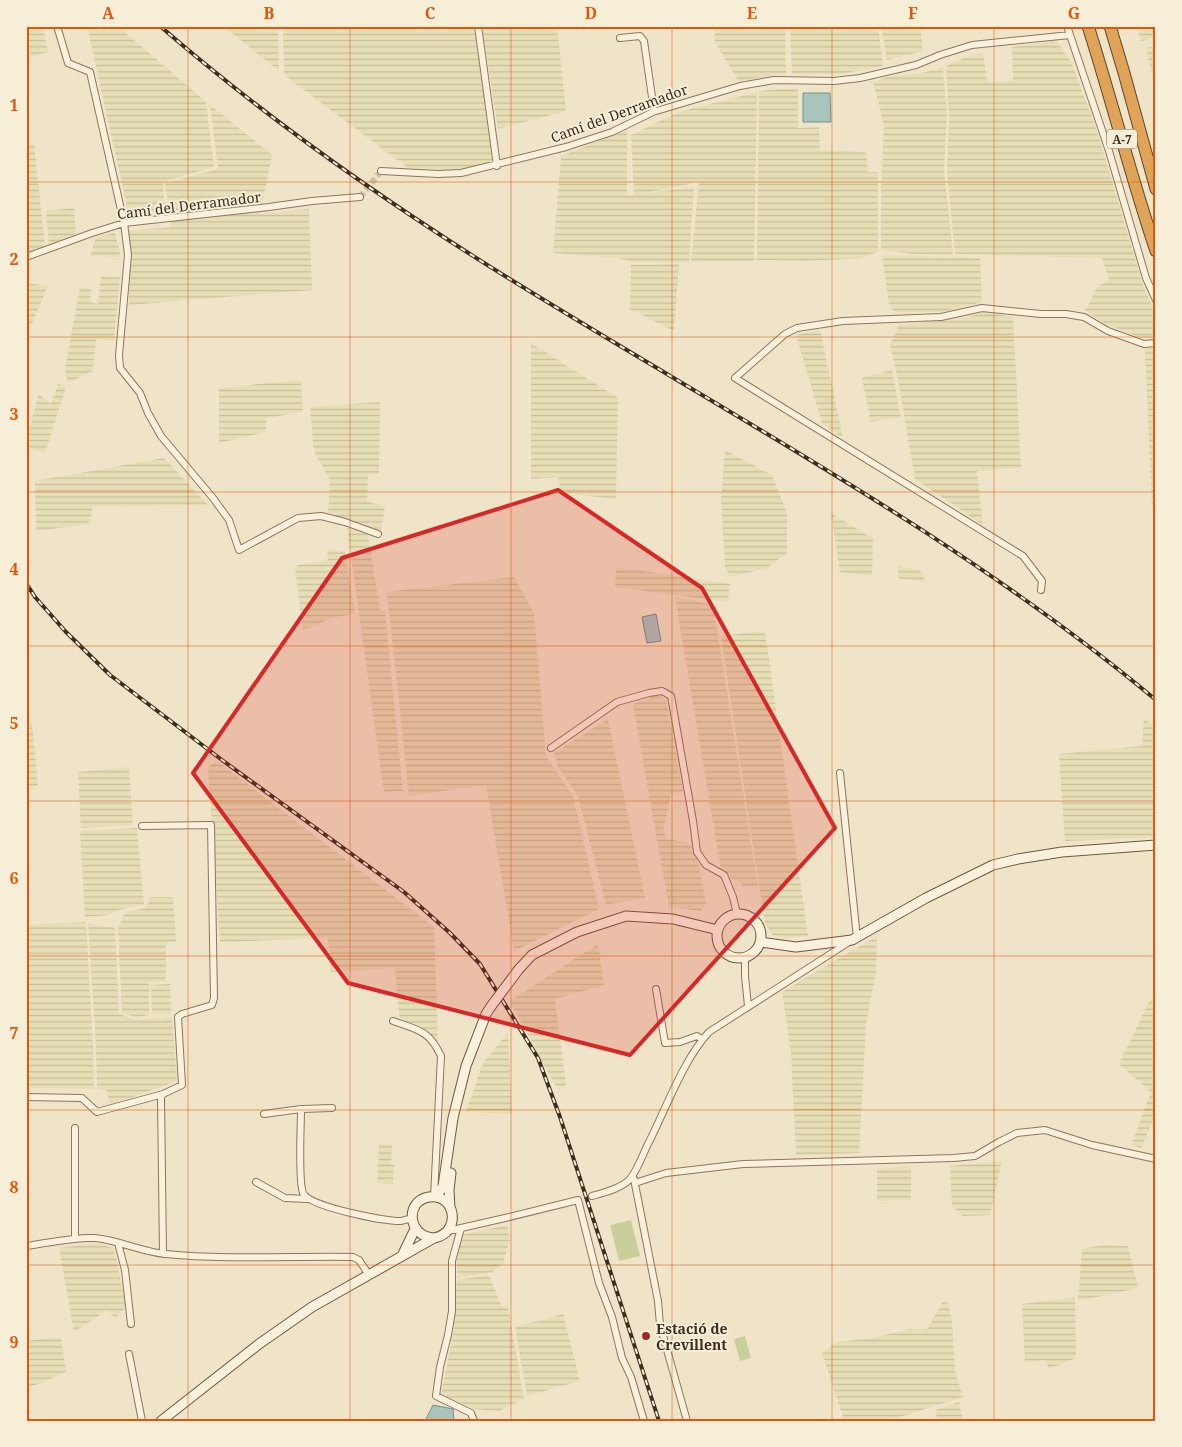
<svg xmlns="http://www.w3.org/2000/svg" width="1182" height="1447" font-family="'Noto Serif',serif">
  <defs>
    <pattern id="farmland-rules" width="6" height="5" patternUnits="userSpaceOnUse" patternTransform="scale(1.25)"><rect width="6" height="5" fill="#e6deb5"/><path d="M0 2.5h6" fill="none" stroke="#c6bf9b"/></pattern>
  </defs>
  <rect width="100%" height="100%" fill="#f0e4c8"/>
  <path fill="url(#farmland-rules)" d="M26 26H43L48 52 31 57Z
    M87 26H118L206 102 214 167 163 182 165 214 129 215Z
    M223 26H278L279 71Z
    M283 26H475L495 163 460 170 408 168 284 75Z
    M482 26H557L566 111 498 129Z
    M714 26H785L786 74 738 81 715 42Z
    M790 26H878L883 66 841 74H792Z
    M881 26H920L923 51 887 60Z
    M1136 26H1156V37L1141 41Z
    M1057 41 1071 62 1096 128 1143 285 1156 315V336L1141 338 1108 325 1085 311 1097 287 1109 280 1102 258 955 254 947 171 949 117 946 66 969 56 983 53 987 82 1013 81 1012 47Z
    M1156 46V93L1146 48Z
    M943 68 947 116 944 170 953 255 913 254 881 250V190L884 125 873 82 888 77 921 73Z
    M783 89H798V128L819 127 820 150 866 152 868 172H878V251L864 258 806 261 757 260 759 91Z
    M757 92 754 261 691 262 699 182 640 194 694 187 689 263 632 262 618 258 553 253 561 156 627 130V196L634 195 631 135 679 112Z
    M210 105 272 155 260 214 309 209 312 290 129 305V231L171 227 165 183 218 169Z
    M34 144 45 247 26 253V145Z
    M74 208 76 234 49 244 46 211Z
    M115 233 121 257 90 256 96 237Z
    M882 255 980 258 982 302 942 312H894L889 304Z
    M679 264 674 331 630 309 631 265Z
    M101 276 120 277 114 340 96 339 93 371 68 383 65 369 80 287 91 289 90 302 98 304Z
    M26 283 48 286 26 337Z
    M985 312 1013 317 1021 468 977 471 983 525 915 479 897 374 890 345 899 325 960 319Z
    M820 330 843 438 822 423 796 335Z
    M531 343 618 398 616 499 561 493 558 477 531 479Z
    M1145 348H1156V507H1152Z
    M892 370 901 417 871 422 862 378Z
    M301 380 303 412 266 418V432L219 443V388Z
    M58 384 66 387 45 453 26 447V440L39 394 51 404Z
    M380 402 379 473 368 476 367 501 385 507 381 531 328 513 330 480 314 451 310 407Z
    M725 450 772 475 787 513V553L767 568 730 577 725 567 721 501Z
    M164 458 208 505 93 506 89 524 36 531 35 481Z
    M831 513 873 539 872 576 840 572Z
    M347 528 368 535 380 610 385 612 403 791 384 792Z
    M327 549 345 552 355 614 335 617 303 630 295 568 298 565 328 560Z
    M898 566 920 570 926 582 898 578Z
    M616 567 730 584 728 602 615 587Z
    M514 577 534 613 546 756 573 796 599 909 514 951 486 785 409 796 387 592Z
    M675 597 713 605 758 887H743L741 883 730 878 722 870 720 864Z
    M765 631 808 936 786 938 773 935 765 924 721 636Z
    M656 695 666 699 683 791 671 794 663 831 667 839 684 842 691 845 698 863 706 903 701 911 669 907 633 704Z
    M1144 718 1156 729V837L1065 841 1059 754 1142 746Z
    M608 719 645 898 606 905 578 796 558 767 554 753Z
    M26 720 32 723 38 786 26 789Z
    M217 761 434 927 438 1041 400 1025 395 968 331 972 328 938 220 942 208 767Z
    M129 767 133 825 81 828 78 772Z
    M137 828 144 905 118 910 108 915 85 917 80 831Z
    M150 897H173L176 941 166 943V982H149V1015L136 1017 122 1013 118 929 125 912 146 908Z
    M86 922 93 1046 94 1089 26 1088V925Z
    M88 923 115 928 119 1014 136 1020 172 1017 177 1081 119 1102 110 1103 106 1090 97 1089 96 1045Z
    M877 936 876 971 866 1025 859 1153 796 1155 791 1052 782 992Z
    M598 944 604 985 555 999 566 1085 559 1090 552 1080 510 1001Z
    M170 984 171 1014H152L151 985Z
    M1156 996V1113L1141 1148 1131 1145 1151 1092 1119 1064 1149 1002Z
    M508 1033 512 1114 466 1112 483 1063Z
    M379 1144 392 1145 391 1164 394 1165 393 1184 377 1183Z
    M1002 1161 990 1215 963 1216 952 1206 950 1166Z
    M911 1166V1200L877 1201V1169Z
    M507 1225 510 1241 503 1263 493 1272 457 1278V1253L461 1235Z
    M97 1243 114 1248 126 1307 115 1318 107 1310 74 1332 59 1248Z
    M1103 1245 1128 1246 1138 1288 1078 1301 1082 1249Z
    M489 1275 502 1307 508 1306 524 1399 499 1411 474 1409 441 1394 453 1334 457 1280Z
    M1075 1297 1076 1358 1049 1369 1045 1360 1025 1363 1022 1304Z
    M947 1300 952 1320 955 1371 963 1397 887 1421H842L843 1417 822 1353 838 1342 873 1338 909 1329H927L943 1302Z
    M563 1314 580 1381 527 1396 515 1327Z
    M61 1337 66 1372 26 1389V1341Z
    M959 1402 963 1421H938L935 1410Z"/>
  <path fill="#c9cf9b" d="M631 1220 640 1256 619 1261 610 1225Z
    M745 1336 751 1358 740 1361 734 1339Z"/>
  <path fill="#a9c4bc" stroke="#6f938a" d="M803 93H830L831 122H803Z
    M656 614 661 641 647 643 642 617Z
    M433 1405 453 1409 454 1421H425Z"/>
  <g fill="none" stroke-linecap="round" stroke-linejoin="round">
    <path stroke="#ccc0a6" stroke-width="6" stroke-dasharray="6 3" stroke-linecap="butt" d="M360 197 381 171"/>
    <g stroke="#8d765c" stroke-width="8">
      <path id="street" d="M57 26 68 63 90 72 124 223 128 255 119 355 120 368 140 393 148 413 161 436 213 498 229 520 239 550 298 518 321 516 345 522 378 534
        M478 26 497 166
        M1067 26 1109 151 1146 278 1156 300
        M620 38 640 36 644 41 654 111
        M381 171 438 174 461 173 566 147 612 132 653 112 740 86 774 80 834 81 860 78 916 65 940 55 972 45 1070 35
        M26 257 92 233 124 223 269 207 312 201 360 197
        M1041 590 1042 581 1023 556 735 378 785 334 797 328 843 321 941 317 982 308 1041 314H1066L1084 317 1108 331 1144 344 1156 343
        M551 748 617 702 649 693 662 691 671 696 693 821 697 852 706 865 724 875 733 897 737 914
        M840 773 857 938
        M142 826 211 825 214 998 212 1005 182 1014 178 1017 182 1085 163 1094 161 1097 163 1254
        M745 957V976L748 1006
        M656 989 665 1043 680 1042 697 1036 702 1039
        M393 1021C418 1030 429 1030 441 1056L434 1197
        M26 1097 82 1098 97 1112 163 1094
        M301 1109 332 1108
        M264 1114 301 1109C301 1126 298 1180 303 1193 309 1207 384 1221 401 1221 404 1220 408 1219 412 1219
        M634 1179 658 1301 660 1325 687 1421
        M256 1182 285 1198 307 1199
        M635 1183 666 1173 743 1164 953 1158 975 1156 999 1142 1017 1133 1045 1130 1092 1145 1156 1159
        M592 1196C603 1193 619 1189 628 1181 636 1174 643 1154 648 1144 666 1109 683 1060 709 1032L849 942
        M461 1228 452 1261V1311L448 1335 440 1367 436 1396 471 1413 474 1421
        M448 1231 505 1218 578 1200 599 1283 612 1317 622 1358 631 1377 644 1421
        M75 1239V1128
        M118 1243 125 1270 131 1324
        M26 1246C49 1243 72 1237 95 1238 119 1240 141 1252 166 1254 228 1260 291 1256 353 1257L359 1260 369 1275
        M129 1354 142 1421"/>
    </g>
    <g stroke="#6f573f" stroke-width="11">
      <path id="secondary" d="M717 936a22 22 0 1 1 44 0a22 22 0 1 1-44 0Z
        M760 942 796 947 852 940 926 898 993 865 1018 859 1062 852 1156 845
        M519 969 532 955 577 932 626 916 673 919 718 930
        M436 1197 443 1186 453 1118 466 1066 486 1014 492 1005
        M450 1208 449 1190 451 1173
        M402 1256 415 1229
        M161 1421 259 1344 312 1307 434 1238C462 1233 456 1193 429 1197 404 1201 408 1237 434 1238"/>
    </g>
    <g stroke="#5b4430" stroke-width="13">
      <path id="highway" d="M1088 26C1112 101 1131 177 1156 251
        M1110 26 1124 73 1156 189"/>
    </g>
    <use href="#street" stroke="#faf1dc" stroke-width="6"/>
    <use href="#secondary" stroke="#faf1dc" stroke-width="9"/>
    <use href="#highway" stroke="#e0a458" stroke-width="11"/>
    <g stroke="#3d2e20" stroke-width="4">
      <path id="rail" d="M160 26C280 130 413 221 549 303 755 429 970 545 1156 700
        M26 583 35 597 66 632 110 675 222 760 404 892 450 933 480 964 538 1058 560 1117 659 1421"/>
    </g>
    <use href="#rail" stroke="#f7eed8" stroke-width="2" stroke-dasharray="5.5" stroke-linecap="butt"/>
    <g stroke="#6f573f" stroke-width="11" stroke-linecap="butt">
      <path id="secondary-bridge" d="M492 1005 519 969"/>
    </g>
    <use href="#secondary-bridge" stroke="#faf1dc" stroke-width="9"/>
  </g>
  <path fill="#d62828" fill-opacity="0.2" stroke="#d62828" stroke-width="4" stroke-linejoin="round" d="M558 490 702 588 835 828 630 1055 348 983 193 773 342 558Z"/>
  <path fill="none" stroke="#df570d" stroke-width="1" stroke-opacity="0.55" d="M188 26V1421M350 26V1421M511 26V1421M672 26V1421M832 26V1421M994 26V1421M26 182H1156M26 337H1156M26 492H1156M26 646H1156M26 801H1156M26 956H1156M26 1110H1156M26 1265H1156"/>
  <circle fill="#9e2a2b" stroke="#f7eed8" stroke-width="2" cx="646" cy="1336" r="5"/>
  <g text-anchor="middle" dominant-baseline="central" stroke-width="4" stroke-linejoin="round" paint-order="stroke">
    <rect fill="#f7eed8" stroke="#756857" stroke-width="1" x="1107" y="129.5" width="30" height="19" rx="4"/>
    <g font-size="12" font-weight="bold" fill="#3d2e20">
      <text x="1122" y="139">A-7</text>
    </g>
    <g font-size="14" fill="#3d2e20" stroke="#f7eed8">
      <text transform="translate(619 113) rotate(-20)">Camí del Derramador</text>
      <text transform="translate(189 205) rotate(-7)">Camí del Derramador</text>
    </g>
    <g font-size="14" font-weight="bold" fill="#3d2e20" stroke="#f7eed8" text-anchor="start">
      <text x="656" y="1328">Estació de<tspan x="656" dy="16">Crevillent</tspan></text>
    </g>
  </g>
  <rect width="1182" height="1447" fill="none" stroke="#f7eed8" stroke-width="55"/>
  <rect x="28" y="28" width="1126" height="1392" fill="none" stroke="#df570d" stroke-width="2"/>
  <g font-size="16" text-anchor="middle" font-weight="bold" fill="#df570d">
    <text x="108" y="19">A</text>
    <text x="269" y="19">B</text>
    <text x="430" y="19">C</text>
    <text x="591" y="19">D</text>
    <text x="752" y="19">E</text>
    <text x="913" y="19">F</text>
    <text x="1074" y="19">G</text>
    <text x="14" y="111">1</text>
    <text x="14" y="265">2</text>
    <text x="14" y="420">3</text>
    <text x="14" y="575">4</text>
    <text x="14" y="729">5</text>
    <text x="14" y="884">6</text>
    <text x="14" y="1039">7</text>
    <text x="14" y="1193">8</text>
    <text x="14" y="1348">9</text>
  </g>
</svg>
